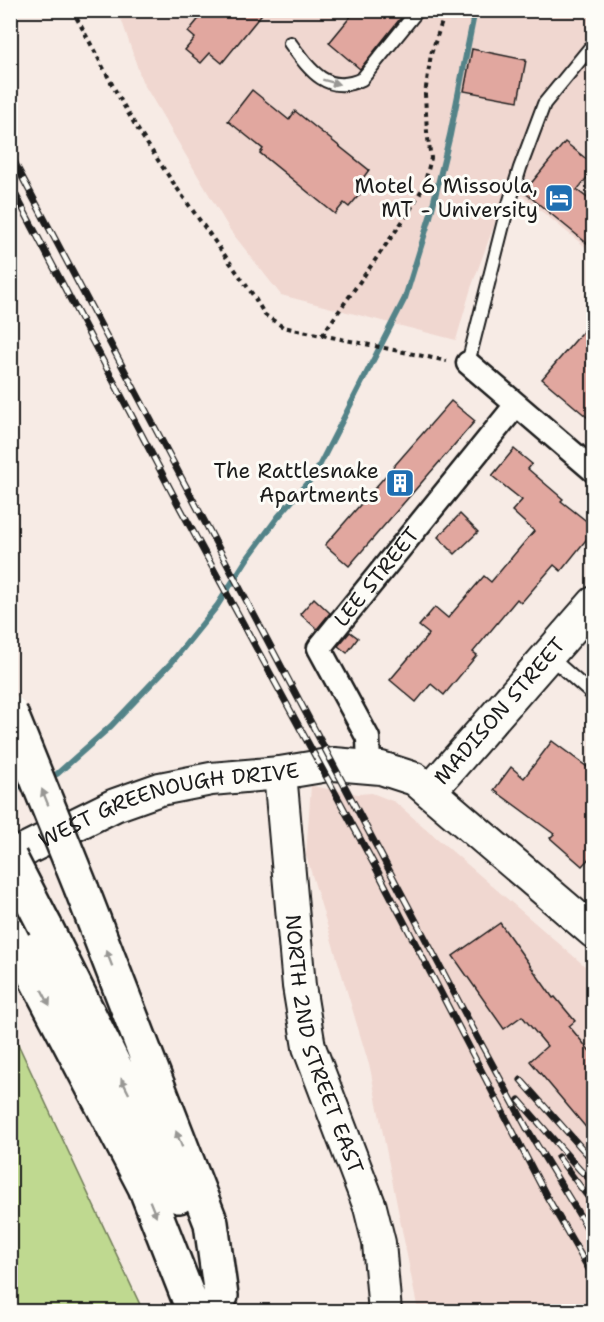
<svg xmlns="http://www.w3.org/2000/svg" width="604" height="1322" font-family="'Shantell Sans',sans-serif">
  <rect width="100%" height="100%" fill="#f7ebe5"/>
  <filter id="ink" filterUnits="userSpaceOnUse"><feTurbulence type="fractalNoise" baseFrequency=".0167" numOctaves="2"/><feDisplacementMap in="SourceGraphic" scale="12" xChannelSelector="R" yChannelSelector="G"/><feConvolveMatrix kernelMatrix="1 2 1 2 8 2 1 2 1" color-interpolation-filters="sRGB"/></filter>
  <g filter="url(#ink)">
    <path fill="#f0d7d0" d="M112 11H593V253L509 185 471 288 456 340 281 295 230 230 142 81 122 21Z
      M311 786 358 794 372 793 395 802 593 973V1311H418L370 1068 306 855Z"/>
    <path fill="#bfd990" stroke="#6e7a56" stroke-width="1.5" d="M11 1029 143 1311H11Z"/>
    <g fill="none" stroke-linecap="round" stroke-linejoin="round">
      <path stroke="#538388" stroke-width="6" d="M48 777 57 774 111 726 171 663 217 606 247 559 278 517 315 474 405 298 430 217 450 135 475 10
        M10 790 30 783"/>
    </g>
    <path fill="#e1a79f" stroke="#1c1c1c" stroke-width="1.5" d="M206 10H265L222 63 210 53 201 63 185 50 195 38 188 32Z
      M356 10H407L360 69 329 43Z
      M472 49 526 60 518 101 464 91Z
      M252 90 289 120 295 111 369 170 360 182 366 187 349 207 344 203 335 214 260 153 263 149 228 121Z
      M565 142 594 165V169L577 190 594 203V249L524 192Z
      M594 319V423L542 379Z
      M451 401 475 421 349 566 325 545Z
      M514 449 532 464 528 469 563 499 561 501 594 527V530L561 571 554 565 521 603 517 599 473 652 477 655 444 695 431 684 416 702 390 680 429 634 419 626 435 607 448 618 484 576 491 582 534 531 512 511 522 500 492 476Z
      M460 514 478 532 455 554 438 537Z
      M314 598 330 613 317 629 300 614Z
      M350 632 358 638 347 653 338 646Z
      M552 741 594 772V853L582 866 550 838 554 834 494 790 511 767 524 778Z
      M500 923 553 998 555 997 575 1021 569 1026 594 1056V1137L530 1061 547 1046 522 1016 504 1029 453 956Z"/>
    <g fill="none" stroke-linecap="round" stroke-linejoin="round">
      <g stroke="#1c1c1c" stroke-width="16">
        <path id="lane" d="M290 43C309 69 327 96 362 79L418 10
          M468 363 505 217 520 168 544 104 594 43
          M550 657 594 696"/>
      </g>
      <g stroke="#1c1c1c" stroke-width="27">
        <g id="street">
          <path d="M468 363 594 471"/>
          <path id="s1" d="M369 766 368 738 319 648 516 405"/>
        </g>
      </g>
      <g stroke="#1c1c1c" stroke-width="36">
        <g id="secondary">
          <path id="s2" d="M280 773 299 986 309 1047 370 1207 379 1243 385 1312"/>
          <path id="s3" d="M430 791 594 603"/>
          <path id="s4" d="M10 860 30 847 115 805 160 789 211 779 280 773 334 764 381 768 415 779 594 932"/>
        </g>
      </g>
      <g stroke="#1c1c1c" stroke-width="38">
        <path id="highway" d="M82 890 211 1223 221 1296
          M45 926 179 1196
          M10 929 145 1187 194 1312"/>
      </g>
      <path stroke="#1c1c1c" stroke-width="4" stroke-dasharray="4.5 4.5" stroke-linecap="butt" d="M72 10C98 55 119 102 148 145 181 196 218 245 253 295L265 315 283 327 447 361
        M322 335 407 215 424 186 431 158 427 132 425 94 431 54 446 10"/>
      <use href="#lane" stroke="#fdfcf7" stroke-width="12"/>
      <use href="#street" stroke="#fdfcf7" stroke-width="22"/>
      <use href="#secondary" stroke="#fdfcf7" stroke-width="32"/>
      <use href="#highway" stroke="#fdfcf7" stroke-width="33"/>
      <g stroke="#1c1c1c" stroke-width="7">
        <path id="rail" d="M10 154 478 1038 529 1132 594 1239
          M10 184 177 502 376 868 546 1195 594 1278
          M521 1080 594 1162
          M519 1100 580 1170 594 1183
          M558 1157 594 1205"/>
      </g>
      <use href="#rail" stroke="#fdfcf7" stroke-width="4.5" stroke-dasharray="14" stroke-linecap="butt"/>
      <g stroke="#1c1c1c" stroke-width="38" stroke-linecap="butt">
        <path id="highway-bridge" d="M10 712 82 890
          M10 858 45 926"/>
      </g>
      <use href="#highway-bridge" stroke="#fdfcf7" stroke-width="33"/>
    </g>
    <defs><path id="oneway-solid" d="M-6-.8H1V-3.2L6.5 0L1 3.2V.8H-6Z" transform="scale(1.5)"/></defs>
    <g fill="#989794">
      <use href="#oneway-solid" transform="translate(331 82) rotate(15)"/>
      <use href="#oneway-solid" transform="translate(45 797) rotate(-112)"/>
      <use href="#oneway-solid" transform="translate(109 958) rotate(-111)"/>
      <use href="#oneway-solid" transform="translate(46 998) rotate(62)"/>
      <use href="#oneway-solid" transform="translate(125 1086) rotate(-117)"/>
      <use href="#oneway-solid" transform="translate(179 1139) rotate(-111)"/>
      <use href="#oneway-solid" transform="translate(153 1209) rotate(68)"/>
    </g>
  </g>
  <defs>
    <g id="hotel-square" transform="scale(1.5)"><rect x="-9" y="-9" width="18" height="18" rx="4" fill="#1f6fb2" stroke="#fdfcf7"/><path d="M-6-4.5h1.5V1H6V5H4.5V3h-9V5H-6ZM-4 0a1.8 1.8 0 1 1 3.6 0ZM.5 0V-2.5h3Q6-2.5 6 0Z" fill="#fff"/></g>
    <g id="building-square" transform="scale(1.5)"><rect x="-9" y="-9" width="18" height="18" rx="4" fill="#1f6fb2" stroke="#fdfcf7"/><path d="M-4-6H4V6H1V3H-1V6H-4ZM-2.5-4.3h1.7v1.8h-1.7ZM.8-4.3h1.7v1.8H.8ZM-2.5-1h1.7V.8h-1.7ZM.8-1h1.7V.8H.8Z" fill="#fff"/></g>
  </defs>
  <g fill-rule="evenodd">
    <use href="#hotel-square" x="559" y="198"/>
    <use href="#building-square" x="400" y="483"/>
  </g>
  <g text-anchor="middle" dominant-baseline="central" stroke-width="6" stroke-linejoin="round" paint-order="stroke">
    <g font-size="21" fill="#1c1c1c" stroke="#fdfcf7" text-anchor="end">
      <text x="538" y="186">Motel 6 Missoula,<tspan x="538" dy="24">MT - University</tspan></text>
      <text x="379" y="471">The Rattlesnake<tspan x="379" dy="24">Apartments</tspan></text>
    </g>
    <g font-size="21" fill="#1c1c1c" stroke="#fdfcf7">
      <text stroke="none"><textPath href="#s1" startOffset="222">LEE STREET</textPath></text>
      <text stroke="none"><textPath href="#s3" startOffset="106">MADISON STREET</textPath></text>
      <text stroke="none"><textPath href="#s4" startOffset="171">WEST GREENOUGH DRIVE</textPath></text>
      <text stroke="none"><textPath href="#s2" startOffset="276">NORTH 2ND STREET EAST</textPath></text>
    </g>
  </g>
  <rect width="604" height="1322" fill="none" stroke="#fdfcf7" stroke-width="36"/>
  <rect x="18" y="18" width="568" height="1286" fill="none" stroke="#1c1c1c" stroke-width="2" filter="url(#ink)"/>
</svg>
